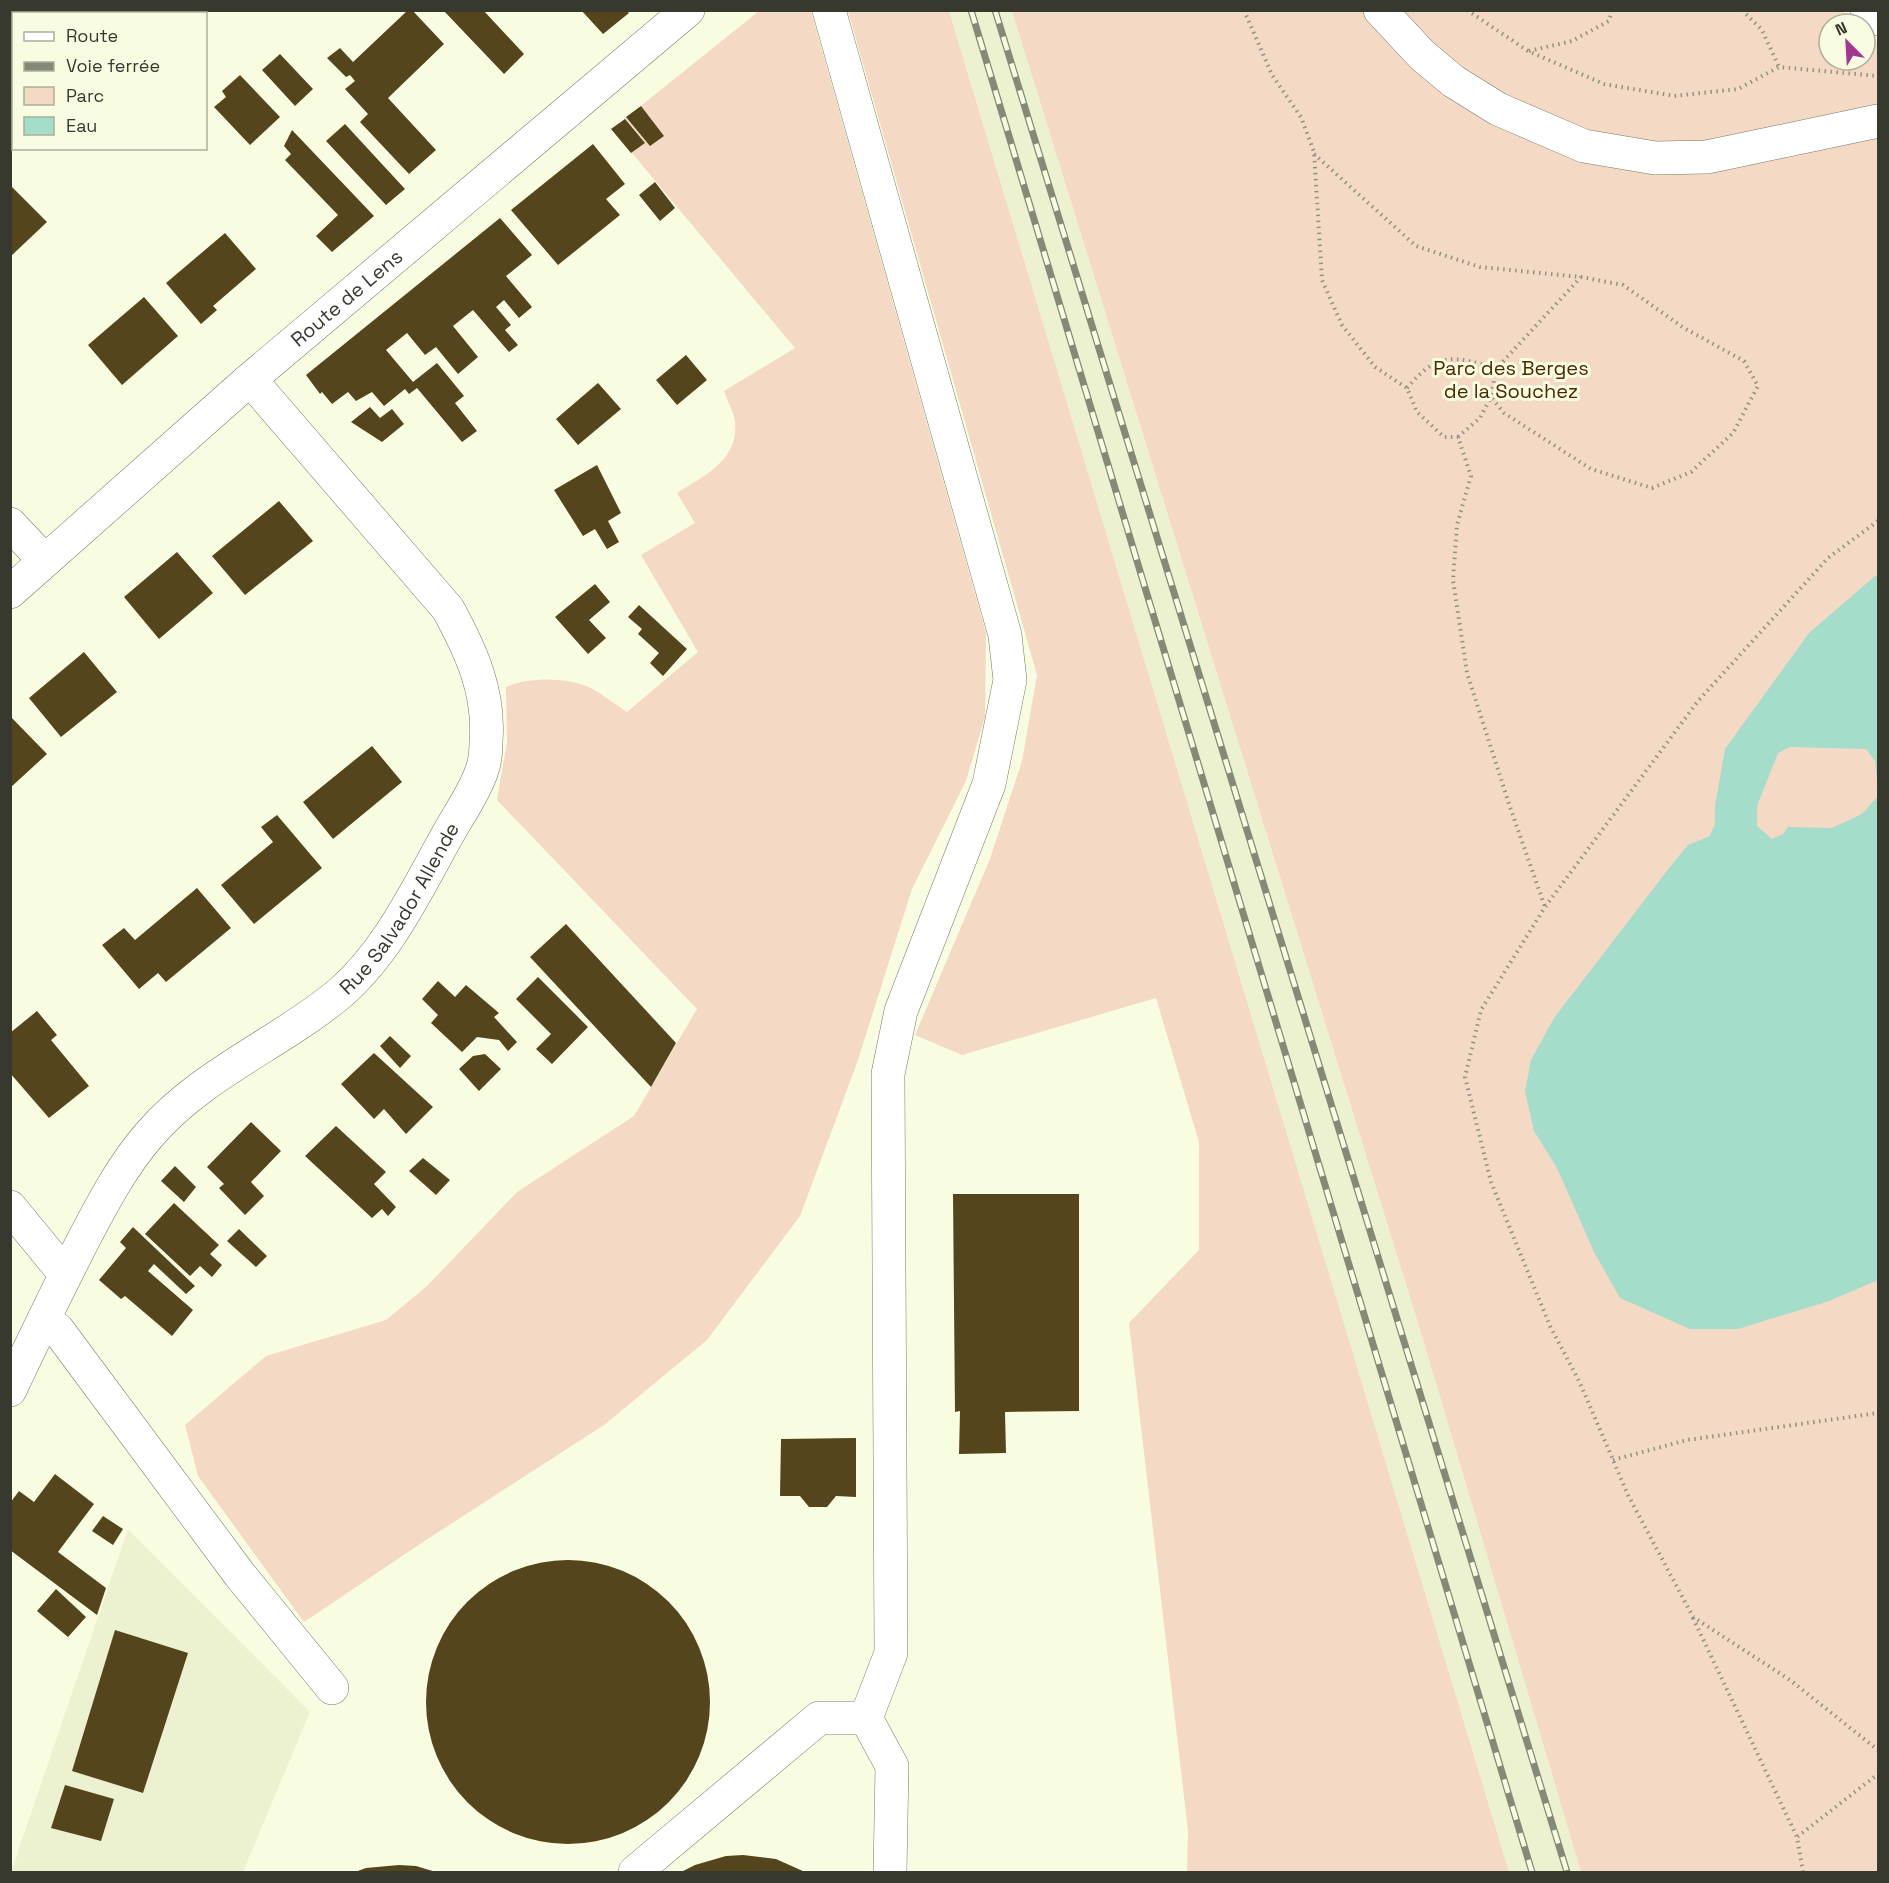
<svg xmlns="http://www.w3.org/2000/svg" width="1889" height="1883" font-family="'Space Grotesk',sans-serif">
  <rect width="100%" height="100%" fill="#f8fde2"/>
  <path fill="#ecf2cf" d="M949 11H1012L1422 1336 1581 1872H1509Z
    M128 1529 310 1712 243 1872H11Z"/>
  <path fill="#f4d9c4" d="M1841 10 1859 24H1829V60H1865V28L1878 43V1872H1581L1422 1336 1012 11Z
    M759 11H811L986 633 985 717 966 781 912 889 857 1063 800 1216 707 1340 604 1425 426 1540 304 1622 198 1476 185 1425 266 1356 386 1320 427 1286 517 1192 634 1116 697 1009 497 800 507 742 506 687C529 677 567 677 591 688 603 695 615 704 627 712L698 652 641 555 695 523 677 493C704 476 739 460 735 422 734 412 727 401 724 391L795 348 612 129Z
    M848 11H949L1509 1872H1187L1188 1831 1129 1323 1199 1250V1142L1156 998 962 1055 915 1035 990 859 1022 761 1037 675Z"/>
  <path fill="#a5ddcb" d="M1875 576H1878V789L1875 761 1866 749 1790 747 1778 753 1757 806V826L1772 839 1783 834 1788 827 1832 828 1862 814 1878 796V1280L1829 1301 1738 1329H1690L1620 1298 1594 1252 1557 1168 1534 1131 1525 1091 1531 1060 1554 1018 1673 863 1688 845 1710 836 1715 823V806L1725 749 1809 633Z"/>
  <path fill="#55451c" d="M408 10H412L444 44 388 98 436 150 409 174 360 122 368 114 345 89 355 81 350 75 346 77 327 58 340 48 353 62Z
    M443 10H483L524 54 504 74Z
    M581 10H626L629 13 603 34Z
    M280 54 313 89 295 106 262 70Z
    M240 75 280 117 250 145 214 107 226 97 222 91Z
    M641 106 664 136 650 146 626 117Z
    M625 119 645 143 631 153 611 129Z
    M345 124 405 189 386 205 326 141Z
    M292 130 374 216 332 252 316 236 338 215 285 160 291 154 284 146Z
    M593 144 625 184 606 199 620 215 558 265 511 210Z
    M655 182 675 208 660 221 639 195Z
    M10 185 47 222 10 257Z
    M500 218 532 255 506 276 532 307 519 318 504 300 496 307 511 325 505 330 518 345 509 352 473 310 453 326 478 357 458 374 436 347 425 355 407 333 386 350 413 382 437 363 464 396 455 403 477 431 462 442 417 388 409 394 405 389 384 406 372 392 356 401 348 392 332 404 322 392 320 394 306 375Z
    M225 233 256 269 213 306 217 310 201 324 166 283Z
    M144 297 178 336 122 385 88 345Z
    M686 355 707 380 677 405 656 380Z
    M598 383 621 409 578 445 556 419Z
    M370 407 380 418 392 409 404 424 382 442 351 422Z
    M597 465 621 513 608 521 619 542 607 549 595 529 583 536 554 490Z
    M279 501 313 541 245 595 212 556Z
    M177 552 213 593 159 639 124 597Z
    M595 584 610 602 589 620 606 638 588 654 555 617Z
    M639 605 687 649 663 676 650 663 659 653 638 634 642 629 628 617Z
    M84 652 117 692 61 737 29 698Z
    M10 716 47 754 10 788Z
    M372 746 402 782 333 839 303 802Z
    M277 815 322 868 254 924 221 885 273 842 261 827Z
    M197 888 231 928 166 982 158 973 139 989 102 945 124 928 135 940Z
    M566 924 676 1043 651 1087 530 957Z
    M538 977 588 1027 552 1064 536 1049 551 1034 516 999Z
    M438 981 455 997 466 985 499 1013 494 1017 517 1042 508 1051 499 1040 477 1037 462 1052 431 1023 438 1015 422 999Z
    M37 1011 57 1035 51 1040 89 1086 49 1118 10 1073V1033Z
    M390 1036 411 1056 400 1068 380 1046Z
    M374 1053 433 1107 406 1134 384 1109 374 1119 341 1084Z
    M485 1054 501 1069 479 1091 459 1069 473 1056Z
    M251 1122 281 1151 251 1182 264 1196 245 1215 219 1188 224 1184 207 1167Z
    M336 1126 386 1172 374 1184 396 1207 388 1216 382 1209 372 1218 305 1156Z
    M423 1158 450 1180 436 1195 409 1171Z
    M175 1166 196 1187 184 1202 161 1181Z
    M953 1194H1079V1411L1005 1412 1006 1453 959 1454 960 1411 955 1412Z
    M174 1203 219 1245 210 1254 222 1265 212 1277 200 1266 190 1276 145 1234Z
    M133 1227 195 1286 186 1294 154 1264 148 1271 193 1310 172 1336 125 1296 121 1299 99 1280 126 1248 120 1242Z
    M239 1229 267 1256 256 1267 227 1241Z
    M856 1438V1497L836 1496 827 1507H809L800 1496H780L781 1439Z
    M55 1474 94 1504 58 1552 106 1588 97 1615 10 1550V1503L19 1491 34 1502Z
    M103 1516 123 1529 113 1545 92 1531Z
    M426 1702a142 142 0 1 1 284 0a142 142 0 1 1-284 0Z
    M56 1589 86 1617 68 1637 37 1611Z
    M115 1630 188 1653 143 1793 72 1771Z
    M65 1785 114 1799 101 1841 51 1828Z
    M743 1855 776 1859 805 1872H681L695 1865 726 1856Z
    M399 1865 416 1866 436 1872H355L366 1868Z"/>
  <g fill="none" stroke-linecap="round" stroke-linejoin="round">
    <g stroke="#757a62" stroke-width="34">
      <g id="minor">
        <path d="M829 10 1005 635 1010 680 989 784 901 1011 888 1074 891 1653 866 1718 892 1766 890 1872"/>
        <path d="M1380 10 1422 55 1453 81 1498 109 1584 146 1655 158 1707 157 1878 121"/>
        <path d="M1867 10 1878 19"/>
        <path d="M10 524 44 560"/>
        <path id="s1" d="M10 592 248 381 688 10"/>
        <path d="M10 1207 65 1274"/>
        <path d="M44 1319 58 1330 240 1575 332 1688"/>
        <path id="s2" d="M10 1390C35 1337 60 1285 87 1233 105 1199 123 1165 149 1135 201 1074 279 1044 339 994 388 952 417 889 448 834 459 814 475 792 482 770 485 762 486 750 486 741 490 692 471 651 448 609L261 392 248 381"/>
        <path d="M635 1872 819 1718H866"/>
      </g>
    </g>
    <path stroke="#909381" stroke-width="4" stroke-dasharray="1.5 4.5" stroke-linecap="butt" d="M1244 10 1272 75 1301 117 1314 152 1322 280 1342 325 1375 367 1407 388 1417 412 1444 437H1458L1471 476 1457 525 1453 580 1467 673 1510 807 1545 907
      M1467 10 1528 51 1604 84 1674 96 1738 89 1779 67 1878 76
      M1742 10 1762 30 1779 67
      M1529 51 1572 41 1609 21 1612 10
      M1314 154 1416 246 1480 267 1581 277 1623 285 1684 328 1744 361 1758 386 1733 433 1691 472 1652 488 1591 469 1504 413 1491 397 1496 369 1581 277
      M1407 388C1437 352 1454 355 1496 369
      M1458 437 1480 418 1491 397
      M1878 521 1828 558 1698 701 1545 907 1481 1010 1465 1077 1491 1182 1550 1326 1580 1383 1628 1495 1693 1617 1790 1680 1878 1750
      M1613 1460 1687 1440 1878 1413
      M1693 1618 1797 1837
      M1803 1872 1797 1837 1878 1774"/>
    <use href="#minor" stroke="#fff" stroke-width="33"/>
    <g stroke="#858977" stroke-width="7">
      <path id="rail" d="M971 10 1532 1872
        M995 10 1567 1872"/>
    </g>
    <use href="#rail" stroke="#f8fde2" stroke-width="4.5" stroke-dasharray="14" stroke-linecap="butt"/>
  </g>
  <g text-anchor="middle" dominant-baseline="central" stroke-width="6" stroke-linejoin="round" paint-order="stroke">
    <g font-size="20" fill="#37392e" stroke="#f8fde2">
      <text stroke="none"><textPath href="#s1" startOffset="447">Route de Lens</textPath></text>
      <text stroke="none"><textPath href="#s2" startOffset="634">Rue Salvador Allende</textPath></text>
    </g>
    <g font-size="20" fill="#4c2700" stroke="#f8fde2">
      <text x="1511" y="368">Parc des Berges<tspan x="1511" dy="23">de la Souchez</tspan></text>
    </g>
  </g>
  <rect width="1889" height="1883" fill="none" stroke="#37392e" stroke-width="24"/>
  <rect x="12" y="12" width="195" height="138" fill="#f8fde2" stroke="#abaf9a" stroke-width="1.5"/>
  <rect x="24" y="32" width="30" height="9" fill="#ffffff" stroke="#abaf9a" stroke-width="1.5"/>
  <text x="66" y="42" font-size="18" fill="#37392e">Route</text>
  <rect x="24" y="62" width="30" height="9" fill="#858977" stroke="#abaf9a" stroke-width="1.5"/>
  <text x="66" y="72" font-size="18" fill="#37392e">Voie ferrée</text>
  <rect x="24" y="87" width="30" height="18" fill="#f4d9c4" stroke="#abaf9a" stroke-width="1.5"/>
  <text x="66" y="102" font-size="18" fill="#37392e">Parc</text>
  <rect x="24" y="117" width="30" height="18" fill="#a5ddcb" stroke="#abaf9a" stroke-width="1.5"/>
  <text x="66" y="132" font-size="18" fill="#37392e">Eau</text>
  <g transform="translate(1847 42) rotate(336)"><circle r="28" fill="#f8fde2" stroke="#abaf9a" stroke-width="1.5"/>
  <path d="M0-4.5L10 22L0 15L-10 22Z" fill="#a43593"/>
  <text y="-9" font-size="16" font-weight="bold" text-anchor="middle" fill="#37392e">N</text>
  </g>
</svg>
